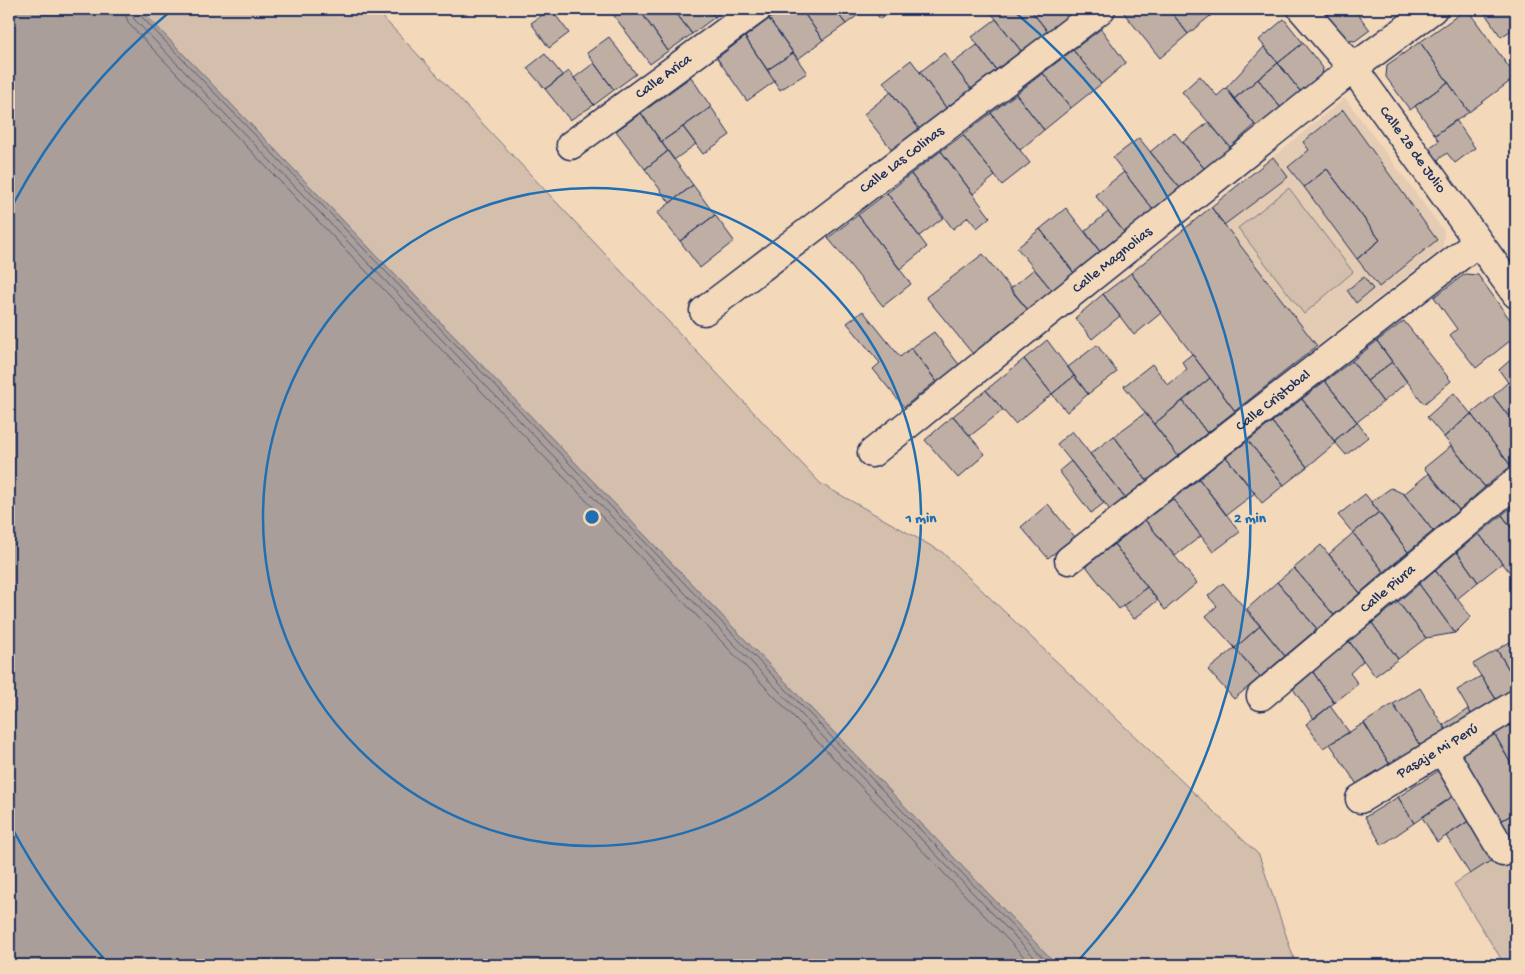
<svg xmlns="http://www.w3.org/2000/svg" width="1525" height="974" font-family="'Gochi Hand',sans-serif">
  <rect width="100%" height="100%" fill="#f4d8ba"/>
  <filter id="ink" filterUnits="userSpaceOnUse"><feTurbulence type="fractalNoise" baseFrequency=".02" numOctaves="2"/><feDisplacementMap in="SourceGraphic" scale="10" xChannelSelector="R" yChannelSelector="G"/><feConvolveMatrix kernelMatrix="1 2 1 2 8 2 1 2 1" color-interpolation-filters="sRGB"/></filter>
  <g filter="url(#ink)">
    <path fill="#e4cbb3" d="M1345 98 1444 231 1443 248 1317 346 1210 378 1131 273Z"/>
    <path fill="#d4bfad" stroke="#787786" d="M140 9H375L821 484 942 552 1259 855 1296 965H1057Z
      M1289 188 1353 272 1304 314 1238 228Z
      M1510 847 1516 857V965H1505L1454 884Z"/>
    <path fill="#aa9e9a" stroke="#717282" d="M9 9H140L1057 965H9Z"/>
    <g fill="none" stroke-linecap="round" stroke-linejoin="round">
      <path stroke="#545b76" stroke-width="1" d="M123 9 129 24 1032 965
        M131 9 134 19 1042 965
        M137 9 139 14 1050 965"/>
    </g>
    <path fill="#bfaea4" stroke="#1b2f5e" d="M551 9 569 33 549 48 531 23Z
      M609 9H639L668 51 650 64Z
      M639 9H673L692 34 668 51Z
      M673 9H708L715 17 692 34Z
      M708 9H726L715 17Z
      M784 9H801L823 40 798 59 769 19Z
      M801 9H834L846 24 823 40Z
      M834 9H866L846 24Z
      M873 9H894L880 19Z
      M988 9H1030L1048 32 1022 52Z
      M1030 9H1079L1048 32Z
      M1127 9H1169L1188 34 1160 58 1123 12Z
      M1169 9H1213L1215 12 1188 34Z
      M1318 9H1354L1370 30 1355 41 1346 40Z
      M1467 9 1516 77 1469 112 1420 42Z
      M1482 9H1516V27L1501 37Z
      M769 19 793 53 767 70 745 37Z
      M996 19 1022 52 997 71 972 37Z
      M1284 19 1303 43 1278 63 1259 40Z
      M1101 29 1126 63 1101 84 1073 50Z
      M609 37 636 74 614 90 587 53Z
      M745 37 775 81 747 101 717 58Z
      M1420 42 1448 82 1410 110 1386 77 1387 65Z
      M1303 43 1323 68 1321 82 1304 96 1278 63Z
      M977 45 997 71 972 90 952 64Z
      M1264 47 1278 63 1234 99 1226 88Z
      M1073 50 1101 84 1071 108 1043 73Z
      M793 53 807 73 780 90 767 70Z
      M944 53 972 90 947 109 920 72Z
      M545 54 563 76 545 89 527 68Z
      M911 60 947 109 920 130 883 82Z
      M594 63 614 90 594 105 574 78Z
      M1278 63 1304 96 1284 112 1258 79Z
      M569 71 594 105 570 120 545 89Z
      M1043 73 1071 108 1044 130 1016 94Z
      M1200 76 1217 96 1226 88 1255 125 1230 147 1182 92Z
      M691 77 711 107 661 142 641 113Z
      M1258 79 1284 112 1260 131 1234 99Z
      M1448 82 1469 112 1435 135 1415 106Z
      M891 92 920 130 892 150 864 114Z
      M1016 94 1044 130 1020 150 991 113Z
      M711 107 730 135 703 154 683 127Z
      M1343 110 1437 240 1379 287 1357 259 1380 240 1327 169 1304 187 1288 167 1309 150 1303 142Z
      M641 113 668 151 645 169 616 131Z
      M991 113 1030 163 1002 185 963 135Z
      M1456 120 1475 148 1455 163 1447 153 1435 162 1426 150 1439 141 1435 135Z
      M1209 122 1234 152 1208 173 1183 142Z
      M683 127 696 144 674 160 661 142Z
      M1174 132 1208 173 1184 193 1150 152Z
      M963 135 995 176 973 194 941 151Z
      M1139 138 1184 193 1157 215 1113 158Z
      M668 151 693 185 670 203 645 169Z
      M941 151 990 217 977 228 968 217 953 229 911 174Z
      M1273 157 1288 177 1224 225 1211 207Z
      M1327 169 1380 240 1357 259 1304 187Z
      M1124 172 1157 215 1128 237 1095 195Z
      M911 174 943 218 919 236 887 193Z
      M693 185 715 215 680 241 657 213Z
      M887 193 927 247 900 269 858 215Z
      M1211 207 1317 346 1235 411 1131 273Z
      M1066 208 1104 257 1078 278 1040 229Z
      M1108 212 1128 237 1104 257 1085 231Z
      M715 215 734 241 700 268 680 241Z
      M858 215 911 284 883 306 828 238Z
      M1040 229 1078 278 1056 295 1017 248Z
      M983 254 1032 315 977 359 926 297Z
      M1034 269 1056 295 1032 315 1010 289Z
      M1131 273 1161 313 1134 335 1103 294Z
      M1465 274 1478 275 1516 328V336L1476 368 1450 335 1457 329 1434 297Z
      M1364 277 1373 289 1356 303 1347 290Z
      M1103 294 1120 316 1092 339 1075 318Z
      M863 311 900 357 911 348 936 381 904 407 873 369 880 363 847 323Z
      M1404 321 1451 381 1424 404 1377 341Z
      M934 332 964 371 942 388 911 348Z
      M1047 340 1074 376 1052 394 1024 359Z
      M1377 341 1392 362 1367 381 1352 361Z
      M1097 345 1117 372 1088 394 1068 367Z
      M1192 354 1210 378 1154 424 1124 386 1152 364 1168 385 1187 369 1182 362Z
      M1516 355V380L1510 385 1499 370Z
      M1024 359 1052 394 1015 424 986 390Z
      M1352 361 1383 402 1357 422 1325 381Z
      M1392 362 1407 382 1383 402 1367 381Z
      M1074 376 1088 394 1067 412 1052 394Z
      M1210 378 1235 411 1207 433 1183 401Z
      M1516 380V392L1510 385Z
      M1325 381 1357 422 1334 441 1302 399Z
      M1508 382 1516 392V426L1493 396Z
      M986 390 1003 410 970 436 953 416Z
      M1454 393 1471 414 1444 437 1427 417Z
      M1493 396 1516 426V461L1511 466 1471 414Z
      M1302 399 1336 443 1307 467 1272 422Z
      M1183 401 1207 433 1178 456 1154 424Z
      M1145 413 1178 456 1147 481 1114 436Z
      M1471 414 1511 466 1485 487 1444 437Z
      M953 416 985 454 958 478 925 440Z
      M1272 422 1307 467 1284 485 1248 441Z
      M1357 422 1368 437 1346 455 1334 441Z
      M1072 431 1125 498 1110 510 1057 444Z
      M1114 436 1147 481 1125 498 1090 454Z
      M1248 441 1284 485 1262 503 1226 457Z
      M1451 446 1485 487 1459 510 1424 468Z
      M1226 457 1255 493 1226 515 1199 479Z
      M1071 461 1104 503 1091 513 1059 471Z
      M1429 473 1459 510 1433 531 1404 494Z
      M1199 479 1240 532 1213 552 1173 499Z
      M1391 488 1404 494 1433 531 1408 552 1371 502Z
      M1365 494 1379 512 1353 533 1338 515Z
      M1173 499 1201 536 1175 556 1145 520Z
      M1516 503V534L1502 515Z
      M1048 504 1075 537 1048 558 1021 527Z
      M1379 512 1408 552 1384 572 1353 533Z
      M1502 515 1516 534V580L1479 534Z
      M1145 520 1197 583 1165 610 1114 544Z
      M1353 533 1384 572 1360 593 1329 554Z
      M1479 534 1502 563 1478 582 1457 552Z
      M1114 544 1147 587 1119 609 1086 566Z
      M1321 545 1360 593 1334 615 1294 568Z
      M1457 552 1478 582 1457 599 1435 570Z
      M1294 568 1334 615 1317 629 1277 582Z
      M1435 570 1471 617 1455 633 1419 584Z
      M1277 582 1317 629 1285 656 1247 609Z
      M1223 583 1260 626 1235 648 1206 616 1217 606 1208 596Z
      M1419 584 1455 633 1426 638 1398 602Z
      M1147 587 1158 600 1134 619 1123 606Z
      M1398 602 1426 638 1398 659 1372 623Z
      M1372 623 1398 659 1375 676 1349 641Z
      M1260 626 1285 656 1260 677 1235 648Z
      M1516 638V681L1497 650Z
      M1349 641 1363 661 1350 673 1358 684 1334 703 1313 672Z
      M1235 648 1260 677 1234 699 1208 670Z
      M1497 650 1516 681V690L1498 702 1473 664Z
      M1313 672 1334 703 1314 719 1293 689Z
      M1481 676 1498 702 1473 717 1457 690Z
      M1420 688 1448 734 1423 750 1393 704Z
      M1393 704 1423 750 1392 768 1364 723Z
      M1330 706 1349 732 1323 748 1306 724Z
      M1468 709 1473 717 1448 734 1443 725Z
      M1515 720 1516 722V773L1494 733Z
      M1364 723 1392 768 1360 789 1330 744Z
      M1494 733 1516 773V812L1496 824 1457 755Z
      M1444 767 1459 792 1414 823 1398 797Z
      M1459 792 1473 818 1437 842 1422 817Z
      M1398 797 1414 823 1382 845 1365 817Z
      M1516 812V843L1510 847 1496 824Z
      M1473 818 1495 858 1470 874 1446 836Z"/>
    <g fill="none" stroke-linecap="round" stroke-linejoin="round">
      <g stroke="#1b2f5e" stroke-width="31">
        <g id="street">
          <path id="s1" d="M571 145 757 9"/>
          <path id="s2" d="M704 311 1101 9"/>
          <path id="s3" d="M872 453 1353 68 1433 9"/>
          <path id="s4" d="M1069 560 1478 242"/>
          <path id="s5" d="M1261 696 1516 482"/>
          <path d="M1442 749 1503 852"/>
          <path id="s6" d="M1360 799 1516 704"/>
        </g>
      </g>
      <g stroke="#1b2f5e" stroke-width="31">
        <g id="secondary">
          <path id="s7" d="M1302 9 1353 68 1516 294"/>
        </g>
      </g>
      <use href="#street" stroke="#f4d8ba" stroke-width="28"/>
      <use href="#secondary" stroke="#f4d8ba" stroke-width="28"/>
    </g>
  </g>
  <g fill="none" stroke="#1f6fb2" stroke-width="2.5">
    <circle cx="592" cy="517" r="329"/>
    <path d="M107 962A658 658 0 0 1 11 826M11 208A658 658 0 0 1 173 9M1011 9A658 658 0 0 1 1077 962"/>
  </g>
  <g text-anchor="middle" dominant-baseline="central" stroke-width="4.5" stroke-linejoin="round" paint-order="stroke">
    <g font-size="15" fill="#1b2f5e" stroke="#f4d8ba">
      <text stroke="none"><textPath href="#s1" startOffset="115">Calle Arica</textPath></text>
      <text stroke="none"><textPath href="#s7" startOffset="179">Calle 28 de Julio</textPath></text>
      <text stroke="none"><textPath href="#s2" startOffset="249">Calle Las Colinas</textPath></text>
      <text stroke="none"><textPath href="#s3" startOffset="308">Calle Magnolias</textPath></text>
      <text stroke="none"><textPath href="#s4" startOffset="259">Calle Cristobal</textPath></text>
      <text stroke="none"><textPath href="#s5" startOffset="166">Calle Piura</textPath></text>
      <text stroke="none"><textPath href="#s6" startOffset="91">Pasaje Mi Perú</textPath></text>
    </g>
  </g>
  <circle cx="592" cy="517" r="8" fill="#1f6fb2" stroke="#f4d8ba" stroke-width="2.5"/>
  <g font-size="15" text-anchor="middle" font-weight="bold" fill="#1f6fb2" stroke="#f4d8ba" stroke-width="4.5" stroke-linejoin="round" paint-order="stroke">
    <text x="921" y="522">1 min</text>
    <text x="1250" y="522">2 min</text>
  </g>
  <rect width="1525" height="974" fill="none" stroke="#f4d8ba" stroke-width="30"/>
  <rect x="15" y="15" width="1495" height="944" fill="none" stroke="#1b2f5e" stroke-width="2" filter="url(#ink)"/>
</svg>
